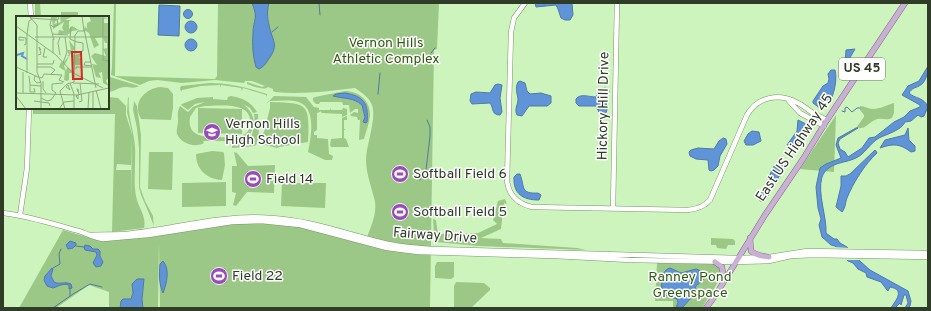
<svg xmlns="http://www.w3.org/2000/svg" width="931" height="311" font-family="Overpass,sans-serif">
  <rect width="100%" height="100%" fill="#cef4bd"/>
  <path fill="#9cc887" fill-rule="evenodd" d="M35 3H40L41 17H35Z
    M114 3H116L115 76 215 79 217 76 218 3H439L437 49 434 50 430 308H160L159 243 158 308H109V292L89 285 56 308H19L63 230 94 239 216 226 246 223H269L294 226 366 240C370 228 377 215 375 202 372 188 366 174 366 160 366 145 377 118 372 105 369 97 362 93 355 88 328 91 302 95 275 92L273 91V89L268 87C263 91 253 86 247 84V82L262 87 265 86 252 81H245L244 83 215 80 182 83 157 80 149 81 140 85 111 75 112 66Z
    M61 12H78V17H61Z
    M110 77 139 86C134 89 130 87 125 87 119 87 114 92 108 92V80Z
    M210 83C230 83 248 88 267 94V97L266 95 243 88 242 91 241 88 221 85 220 88V85L201 86 182 90 181 92 180 88 181 86Z
    M160 87 168 88 173 94V108L171 120 141 119C132 103 144 89 160 87Z
    M345 91C358 91 370 100 370 114 370 122 366 131 364 139L359 140 360 120H358L357 117 351 116 350 115 354 112 358 113V109H355L350 113 349 105H343L342 102H320L319 104H316L313 101V98L315 97Z
    M231 96C243 98 251 102 257 112L253 113 250 108 243 104C255 113 258 127 247 137L250 138V142C252 133 256 124 254 114H258L259 138 258 142 255 146 232 148V143L234 141H203L204 143C196 148 181 144 177 134 176 130 178 125 178 121 178 115 177 112 180 106L188 112 193 107 205 102 195 104 188 110 181 105 182 104 197 98 213 97V99L227 100 228 97ZM205 106C219 106 253 101 250 124 250 131 245 135 239 137 231 138 224 137 217 137 202 137 187 136 190 117L196 108Z
    M274 96 306 97 314 107 319 108V110H330L331 108V110H342L343 108 347 109V115L342 117V114L322 113 320 111V112L317 113V130L314 132V135H317V138L328 139 329 154 333 156 332 160H325L308 152C311 136 318 104 294 101 286 100 277 101 268 101V103H267Z
    M108 97 118 98 126 106V115L132 134 131 165 117 164 116 170H131V201L132 133 127 112 128 97 129 98C127 115 134 130 135 147 136 163 133 180 136 196 138 207 147 217 144 228L112 232 115 114H33V108H108Z
    M134 101 137 106 141 135 140 187 145 201 153 216 154 226 148 211 141 195 139 187V148L137 128 133 110Z
    M270 102C308 103 310 103 308 142L279 147 277 148 265 145 262 134 264 132 270 108Z
    M894 103V113L892 118C886 121 881 117 875 120 868 123 865 130 856 128L864 117V115L860 110V106C865 106 868 109 873 109 880 109 887 105 894 103Z
    M198 108 242 109V134L198 133Z
    M836 115 834 172 800 169Z
    M347 116V120H344V129H346L344 130V138L346 139 349 147H331L330 145 331 139 342 138V118Z
    M212 151 223 152 224 153 225 165 222 180C206 179 196 169 196 154Z
    M149 152H173L172 190 148 189Z
    M234 152 237 153 248 166 275 165 274 193 247 192 236 206 233 205 236 193 232 192V166H237Z
    M226 182V206L182 207V183Z
    M282 183H326L325 208 281 206Z
    M505 199 507 204 504 203 501 229 481 238 501 239 503 243 577 248 586 250 478 246 436 242 434 235 433 219 436 220 438 234 478 233 497 224 493 220 498 201Z
    M711 238 733 239 735 241V245H728L726 249 717 248 716 245H711Z
    M437 262H454V277L451 279 435 278V266Z
    M657 263 715 264 720 267 722 275 720 279 702 308H673V301H655Z
    M456 282 484 283 490 288V290L471 308H454V286Z"/>
  <path fill="#6094d9" stroke="#517aa4" d="M252 3H269C267 10 267 17 269 25 272 41 280 44 268 60 266 64 263 67 259 69L256 67C253 57 252 45 253 34 253 18 259 20 252 3Z
    M535 3H572L573 15 570 20H565L561 18 558 9 556 5 536 7Z
    M159 5 180 6 179 36 158 35Z
    M183.5 14a4.5 4.5 0 1 1 9 0a4.5 4.5 0 1 1-9 0Z
    M185 27a6 6 0 1 1 12 0a6 6 0 1 1-12 0Z
    M185 45a6 6 0 1 1 12 0a6 6 0 1 1-12 0Z
    M855 49 847 63 845 64 846 50Z
    M928 66C928 73 926 83 919 86 915 88 912 88 909 93 915 99 924 97 928 107L924 116 921 117 918 115 911 121 905 122C902 130 887 134 879 138 870 143 865 154 856 158 843 164 828 162 822 177 817 193 827 217 826 233L834 239H837L840 243 847 247 861 262 870 270 908 291 911 301 910 306 908 308H905L908 303 906 295H904L901 305 900 303 895 308H891C895 301 906 290 890 287L888 291 887 290 881 282 867 277 866 273 858 269 853 263 848 261 835 246 831 245 822 237 819 225 821 219 818 208 816 187 820 168 826 164 841 158 836 145 838 138 856 128H858L840 139 838 143 840 149 845 152 848 157 862 148 869 138 875 137 894 122 904 117 910 111 920 107V105L902 95 908 86 919 81Z
    M831 70H835C838 80 833 106 821 109L813 103V101L823 86 828 83 829 79 828 74Z
    M520 81 525 83 527 91 530 94 541 93 551 96V103L547 106H529L522 116 517 115C514 109 518 105 518 99 517 93 515 88 518 82Z
    M498 84 502 85 500 98 502 112 500 115C491 115 494 108 490 103L472 104 470 101 471 94 476 92 490 93 495 85Z
    M605 88 609 90C609 94 607 97 606 101 606 106 609 109 605 114L599 112 596 106H579L576 103V99C580 93 589 97 596 97L600 90Z
    M345 93C363 96 369 103 367 122L366 123 363 122 365 117 362 105C353 97 344 99 333 96L336 94Z
    M798 120 806 124 809 129C807 134 798 146 794 148L787 145 797 131Z
    M908 128 909 140 915 146V151L911 152C900 144 894 143 880 148L885 140 905 135Z
    M752 131 759 132 761 141 753 145H746L744 141 748 134Z
    M723 138 726 139 727 144 720 156 718 166 714 170 711 171 709 170 708 160 696 159 690 156 689 152 691 150 698 148 714 149 719 141Z
    M875 150 876 151 877 153C865 164 853 183 847 198 845 203 846 207 842 212L836 207 841 186V176H846L850 174Z
    M783 160 787 161V165L781 173 766 199 764 201H760L759 195C762 192 765 189 767 184 771 174 771 164 783 160Z
    M517 174H520C525 187 520 194 538 193L541 195 539 200C523 200 513 194 514 177Z
    M70 241 76 243V245L73 248 68 249 66 245Z
    M85 245 90 246 93 249H98L100 251V256L103 262 101 266 96 267 93 263 97 255 96 252 85 250 84 247Z
    M163 261C170 269 167 283 163 293 159 285 159 273 160 264Z
    M52 268 53 269 51 276 54 282C60 285 65 281 71 284L72 288 69 289V285C63 283 59 286 53 288L47 286 44 280 45 276Z
    M670 268 681 273 696 269 704 272V279L696 286 692 297 682 308H676L678 302 677 299 667 296 662 291C661 283 661 270 670 268Z
    M137 279H144L142 299 143 308H120L121 301 123 299H131L133 293 132 284Z"/>
  <path fill="#cef4bd" d="M833 247 850 248 862 260H846Z"/>
  <g fill="none" stroke-linecap="round" stroke-linejoin="round">
    <path stroke="#517aa4" stroke-width="1" d="M319 3 320 15
      M272 32 278 27
      M431 53 435 48
      M378 94 380 73
      M842 111 845 112V108L847 107 852 112 857 108H860
      M420 180 422 173 426 170 430 136V127L427 120
      M76 246 84 247
      M53 268 60 264 59 254 61 249
      M70 296V289
      M53 308 73 294 90 284 102 287"/>
    <g stroke="#769865" stroke-width="5.5">
      <path id="secondary" d="M30 3 31 17
        M525 3 514 18 511 32 507 181C509 196 519 204 532 207L688 210C697 209 704 207 710 200L747 115C758 96 779 93 798 103 803 105 808 110 813 113 818 116 823 118 827 120
        M789 101 800 113 824 126
        M613 208 617 3
        M3 213C30 216 56 225 82 232 89 235 95 238 103 239L148 235 232 222 261 221 300 225 387 248 418 252 555 256 630 260 735 262 769 261 791 256 814 255 928 257
        M20 215 27 168 29 108
        M89 235C102 234 113 235 126 234 174 229 222 214 271 218 310 220 346 234 384 243 400 247 416 248 432 249L738 258 769 257 807 251 928 253"/>
    </g>
    <g stroke="#7d6586" stroke-width="6">
      <path id="primary" d="M750 238 751 251C757 256 762 256 769 257
        M715 262 722 267 724 280
        M706 308 715 296 765 215 803 159 827 120 905 3"/>
    </g>
    <use href="#secondary" stroke="#fff" stroke-width="4.5"/>
    <use href="#primary" stroke="#cab0d5" stroke-width="5"/>
  </g>
  <defs>
    <g id="school-disc" transform="scale(0.9)"><circle r="9.5" fill="#9b4aba" stroke="#fff"/><path d="M0-5L7-2L0 1L-7-2ZM-4 1L0 2.5L4 1V4Q0 6-4 4Z" fill="#fff"/></g>
    <g id="stadium-disc" transform="scale(0.9)"><circle r="9.5" fill="#9b4aba" stroke="#fff"/><path d="M0-5a6.5 5 0 1 0 0 10a6.5 5 0 1 0 0-10ZM-3.5-1.8h7v3.6h-7Z" fill="#fff"/></g>
  </defs>
  <g fill-rule="evenodd">
    <use href="#school-disc" x="212" y="132"/>
    <use href="#stadium-disc" x="400" y="174"/>
    <use href="#stadium-disc" x="253" y="179"/>
    <use href="#stadium-disc" x="400" y="212"/>
    <use href="#stadium-disc" x="219" y="276"/>
  </g>
  <g text-anchor="middle" dominant-baseline="central" stroke-width="3" stroke-linejoin="round" paint-order="stroke">
    <rect fill="#fff" stroke="#6d7768" stroke-width="1" x="839" y="58" width="46" height="22" rx="3"/>
    <g font-size="13" font-weight="bold" fill="#2f3d28">
      <text x="862" y="69">US 45</text>
    </g>
    <g font-size="14" fill="#2f5e0f" stroke="#fff">
      <text x="386" y="43">Vernon Hills<tspan x="386" dy="16">Athletic Complex</tspan></text>
      <text x="690" y="277">Ranney Pond<tspan x="690" dy="16">Greenspace</tspan></text>
    </g>
    <g font-size="14" fill="#2f3d28" stroke="#fff">
      <text transform="translate(604 106) rotate(-89)">Hickory Hill Drive</text>
      <text transform="translate(795 148) rotate(-56)">East US Highway 45</text>
      <text transform="translate(435 236) rotate(4)">Fairway Drive</text>
    </g>
    <g font-size="14" fill="#2f3d28" stroke="#fff" text-anchor="start">
      <text x="225" y="124">Vernon Hills<tspan x="225" dy="16">High School</tspan></text>
      <text x="413" y="174">Softball Field 6</text>
      <text x="266" y="179">Field 14</text>
      <text x="413" y="212">Softball Field 5</text>
      <text x="232" y="276">Field 22</text>
    </g>
  </g>
  <g transform="translate(16 16)">
    <rect width="93" height="93" fill="#cef4bd"/>
    <path d="M42 0 38 8 45 6 44 2 46 0H58L49 4H56L53 5V13L56 10 63 14 56 15 53 18H42L43 14 48 15 46 12 48 6 37 13 36 1ZM73 0 93 2 88 3V7H93V61L90 65 93 70 87 67 86 56 83 57 85 62 80 61 76 48 81 49 75 40 79 37 90 40 87 33 91 32V27H89L87 21 79 22 83 29 78 32 73 17 68 14 69 10 71 13V7L75 5ZM53 24 59 32 56 36 58 39 66 37 63 42H66V49H59L58 53 55 37 48 50 50 55 51 51 59 57H53V64L51 65 48 64 49 55 43 51 45 46 47 47 53 40 50 39H53L51 34H55Z" fill="#9cc887"/>
    <path fill="none" stroke="#6094d9" stroke-width="2" d="M1 39 7 37 6 40 11 43"/>
    <path fill="none" stroke="#8eab81" stroke-width="1" d="M13 0 21 9V56L25 67V93M36 0 34 9 38 24M66 0 68 15M87 0V44L93 45M14 2 42 4 43 0M35 9 37 11 42 9 41 3M0 10 40 39 57 57 87 72M55 11 54 23 61 26M68 13 80 72M37 18 52 19M19 21H93M44 21 42 27 44 39M58 21 62 15H68M8 29 10 28V22L3 21V24H8M29 32 27 41H31M37 37V23M59 37 67 35V27L61 26M22 39 25 38 23 31 25 34M75 46H69L68 49 76 50M47 47 51 36 49 21M21 48H37L38 44M0 51 22 61 26 62 28 58 46 59 43 64 48 66M21 51H35L39 54 35 58M60 53V51H75M11 57V18L13 5 16 3M13 60 14 69 25 70M19 60 18 64 21 67 25 66M27 65V73L30 77M54 67 58 78V93M57 67 83 68M14 69V76H19L18 72M52 69 50 71 54 74 52 69M80 74 85 93M77 75V93M0 77 61 79 93 72M7 77V56M0 80 10 93M62 80V83L60 80 63 79 62 73H61L62 76M25 82 31 85 35 84 40 77 36 74V68L47 67M18 85 33 87 34 90M63 86 66 85 64 67M43 93 48 86 58 85M49 93 44 75 51 68 58 66 59 21M72 93 73 76"/>
    <path fill="#d62828" fill-opacity="0.15" stroke="#d62828" stroke-width="2" d="M56 36H65L66 63H57Z"/>
    <rect width="93" height="93" fill="none" stroke="#2f3d28" stroke-width="2"/>
  </g>
  <rect width="931" height="311" fill="none" stroke="#2f3d28" stroke-width="8"/>
</svg>
